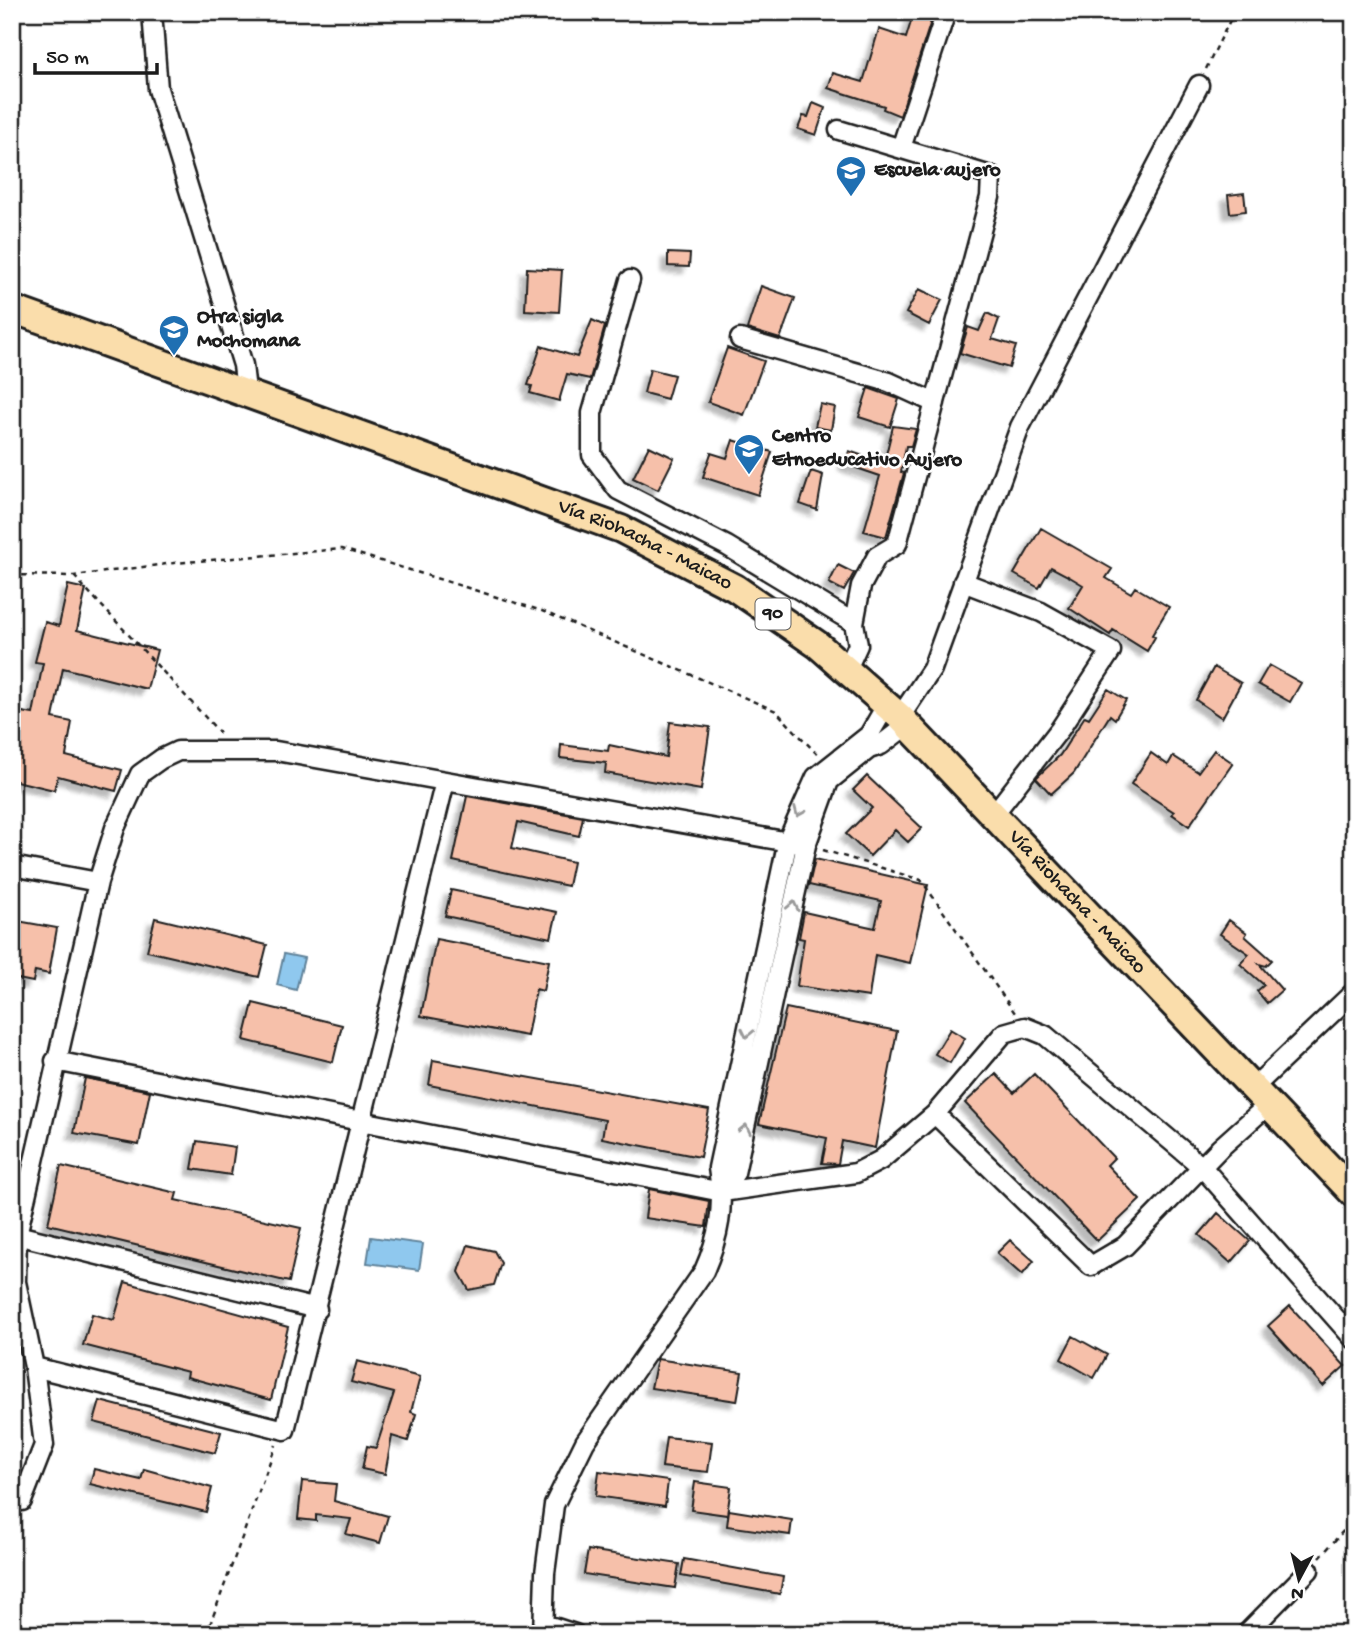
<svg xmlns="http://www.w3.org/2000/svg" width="1366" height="1646" font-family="'Gochi Hand',sans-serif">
  <defs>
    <filter id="shadow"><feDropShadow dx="-6" dy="6" stdDeviation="2" flood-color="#0004"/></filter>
  </defs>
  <rect width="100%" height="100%" fill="#fff"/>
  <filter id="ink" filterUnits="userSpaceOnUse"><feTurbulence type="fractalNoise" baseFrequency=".0143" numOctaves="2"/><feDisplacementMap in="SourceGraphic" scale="14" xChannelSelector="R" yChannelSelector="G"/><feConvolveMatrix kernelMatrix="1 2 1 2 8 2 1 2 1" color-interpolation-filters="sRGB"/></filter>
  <g filter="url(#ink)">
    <path fill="#8fc8ee" stroke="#61839a" stroke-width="2" d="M284 954 304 958 296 990 277 985Z
      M371 1237 423 1244 419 1270 367 1263Z"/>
    <path fill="#f6c0aa" stroke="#1c1c1c" stroke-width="2" filter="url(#shadow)" d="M914 12H934L900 116 883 109 884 106 828 88 833 73 863 82 879 29 906 38Z
      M813 103 825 108 816 135 798 129 803 116 808 117Z
      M1244 193 1246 211 1230 213 1228 195Z
      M668 253 690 254 689 267 668 266Z
      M527 268 562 270 559 312 525 310Z
      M761 286 795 298 780 339 747 329Z
      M919 289 942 300 929 325 906 313Z
      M987 313 999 319 992 339 1016 346 1009 368 960 353 968 327 979 331Z
      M592 320 605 326 590 379 567 374 559 401 530 393 532 386 528 385 541 346 577 357Z
      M727 348 764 361 744 415 708 402Z
      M650 369 674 375 667 399 644 393Z
      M868 388 899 399 890 427 859 417Z
      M820 404 835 407 831 430 815 427Z
      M893 426 916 429 911 446H906L901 472 904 473 886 537 864 531 880 476 845 464 849 451 884 463Z
      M733 440 772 452 758 495 703 477 711 453 727 458Z
      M649 446 674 458 658 490 633 478Z
      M811 471 823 475 817 510 800 504Z
      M1041 528 1112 569 1106 578 1131 593 1135 587 1169 607 1152 635 1155 637 1147 651 1113 630 1110 635 1069 608 1083 585 1068 576 1051 567 1039 588 1014 574Z
      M838 565 854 573 844 591 829 583Z
      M68 585 86 589 77 630 157 650 147 689 63 668 53 718 72 722 66 756 122 770 116 791 58 776 54 790 12 780 20 743 12 741 17 711 33 714 43 663 35 662 45 622 59 626Z
      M1269 665 1301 683 1290 702 1258 684Z
      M1214 667 1241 683 1222 718 1196 700Z
      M1108 689 1126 700 1115 719 1110 715 1074 773 1051 794 1036 778 1060 755 1085 716 1089 718Z
      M670 722 710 727 701 790 605 773 606 763 560 758 561 745 608 751 609 745 666 757Z
      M1214 750 1233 763 1189 826 1172 814 1174 812 1131 784 1151 753 1168 765 1173 756 1198 772Z
      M867 776 922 828 908 842 895 830 870 856 846 834 872 808 853 790Z
      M467 796 583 817 579 836 518 822 512 848 573 862 568 886 453 861Z
      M815 859 928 885 910 963 875 955 869 997 797 986 804 939 799 938 804 912 875 928 881 901 809 885Z
      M451 890 557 912 551 938 445 916Z
      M155 918 267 945 259 977 147 951Z
      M12 920 57 928 49 974 35 971 33 982 13 978Z
      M1229 920 1247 933 1245 936 1272 960 1266 966 1259 964 1282 990 1267 1003 1257 991 1264 985 1240 964 1249 954 1220 934Z
      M436 939 549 961 543 991 536 989 527 1036 421 1016Z
      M253 1003 342 1025 333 1062 244 1040Z
      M786 1008 897 1031 875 1148 842 1141 838 1164 822 1163 827 1138 759 1124Z
      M950 1029 965 1038 950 1063 935 1054Z
      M433 1060 709 1110 700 1157 602 1138 605 1120 429 1085Z
      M996 1074 1014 1093 1034 1074 1114 1158 1107 1165 1140 1200 1097 1241 965 1103Z
      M85 1078 150 1091 139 1145 74 1133Z
      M197 1141 235 1147 231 1175 192 1169Z
      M61 1166 177 1193 175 1200 301 1228 289 1282 48 1224Z
      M649 1189 709 1201 706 1227 645 1218Z
      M1218 1213 1250 1241 1231 1263 1199 1235Z
      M1010 1240 1034 1261 1022 1275 997 1253Z
      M468 1245 494 1251 501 1263 494 1285 469 1290 459 1272Z
      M125 1282 288 1327 271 1400 187 1377 188 1372 83 1345 92 1314 114 1320Z
      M1290 1306 1345 1366 1323 1386 1268 1326Z
      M1073 1336 1107 1355 1094 1378 1061 1359Z
      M657 1359 742 1372 737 1401 651 1388Z
      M357 1361 420 1377 411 1412 416 1414 408 1441 392 1436 385 1474 362 1469 367 1446 376 1448 394 1393 351 1382Z
      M100 1401 221 1432 215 1453 94 1422Z
      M666 1437 712 1442 708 1472 662 1467Z
      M94 1469 141 1480 144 1469 212 1488 206 1512 90 1484Z
      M599 1471 668 1481 665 1506 596 1496Z
      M302 1481 336 1484 334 1501 388 1516 380 1543 346 1534 351 1519 316 1515V1521L298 1519Z
      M695 1482 731 1487 727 1515 691 1510Z
      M729 1510 792 1520 790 1535 727 1526Z
      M588 1550 679 1564 675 1588 584 1574Z
      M684 1559 783 1577 780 1594 681 1576Z"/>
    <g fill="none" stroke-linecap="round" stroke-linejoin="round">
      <g stroke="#1c1c1c" stroke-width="23">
        <path id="minor" d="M152 12 158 89 243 365 246 391
          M839 130 991 176 990 197 897 544 877 556 861 586 854 623
          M901 148 946 12
          M630 280 592 413V455L618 490 727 546 854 623 858 645 847 669
          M740 339 889 382 935 403
          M963 582 1041 612 1111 651 1060 729 994 814
          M900 717 932 669 1020 427 1199 85
          M12 866 98 882
          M55 1061 722 1192 856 1173 881 1160 935 1114 1004 1033 1025 1027 1045 1035 1202 1167 1354 1339
          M1253 1088 1354 992
          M935 1114 1091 1266 1125 1246 1220 1148 1268 1105
          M722 1192 735 1173 806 845 829 781 869 749 881 745 907 725
          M17 1235 317 1309
          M34 1367 285 1430 445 781
          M22 1501 44 1445 34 1367 16 1282 17 1235 98 882 115 828 140 774 161 759 178 751H276L806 845
          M544 1624 575 1634
          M543 1634 545 1573 554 1505 585 1442 704 1271C719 1237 725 1206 718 1168L788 840 816 777 869 735 887 704
          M1246 1634 1309 1570"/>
      </g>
      <g stroke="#1c1c1c" stroke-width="32">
        <g id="highway">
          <path id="s1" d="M12 309 621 529 735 588 818 645 900 717 1354 1194"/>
        </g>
      </g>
      <path stroke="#1c1c1c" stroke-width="2.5" stroke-dasharray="5 5" stroke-linecap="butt" d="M1206 69 1234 12
        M12 575 74 576 174 563 342 549 542 611 776 711 817 754
        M74 576 220 733
        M823 850 921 880 1015 1013
        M1320 1557 1354 1519
        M210 1634 208 1630 276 1445"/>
      <use href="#minor" stroke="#fff" stroke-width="18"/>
      <use href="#highway" stroke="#faddab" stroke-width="26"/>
    </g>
    <defs><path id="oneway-chevron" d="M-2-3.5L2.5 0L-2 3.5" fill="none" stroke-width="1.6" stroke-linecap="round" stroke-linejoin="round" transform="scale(1.75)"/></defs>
    <g stroke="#999">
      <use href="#oneway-chevron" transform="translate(799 812) rotate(113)"/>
      <use href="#oneway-chevron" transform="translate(793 906) rotate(-78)"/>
      <use href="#oneway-chevron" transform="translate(747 1033) rotate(102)"/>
      <use href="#oneway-chevron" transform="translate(745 1129) rotate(-78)"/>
    </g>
  </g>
  <defs>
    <g id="school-pin" transform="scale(1.575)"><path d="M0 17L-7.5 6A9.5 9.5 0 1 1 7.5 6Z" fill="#1f6fb2" stroke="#fff"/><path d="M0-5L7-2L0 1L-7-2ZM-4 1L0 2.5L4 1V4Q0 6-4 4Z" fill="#fff"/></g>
  </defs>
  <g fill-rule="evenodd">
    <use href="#school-pin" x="851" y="171"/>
    <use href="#school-pin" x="174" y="330"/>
    <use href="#school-pin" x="749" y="449"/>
  </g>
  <g text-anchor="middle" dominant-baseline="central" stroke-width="5" stroke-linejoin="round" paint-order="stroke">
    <rect fill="#fff" stroke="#606060" stroke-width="2" x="755.5" y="598.5" width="35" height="31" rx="5"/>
    <g font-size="19" font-weight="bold" fill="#1c1c1c">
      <text x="773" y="614">90</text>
    </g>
    <g font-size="21" font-weight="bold" fill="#1c1c1c" stroke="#fff" text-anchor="start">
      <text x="874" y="171">Escuela aujero</text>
      <text x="197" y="318">Otra sigla<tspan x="197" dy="24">Mochomana</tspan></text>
      <text x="772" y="437">Centro<tspan x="772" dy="24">Etnoeducativo Aujero</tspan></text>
    </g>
    <g font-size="21" fill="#1c1c1c" stroke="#fff">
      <text stroke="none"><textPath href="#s1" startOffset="676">Vía Riohacha - Maicao</textPath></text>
      <text stroke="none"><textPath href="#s1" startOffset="1242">Vía Riohacha - Maicao</textPath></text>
    </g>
  </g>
  <rect width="1366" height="1646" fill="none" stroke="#fff" stroke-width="42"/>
  <rect x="21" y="21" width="1324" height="1604" fill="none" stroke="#1c1c1c" stroke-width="2.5" filter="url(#ink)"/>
  <g transform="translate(1299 1579) rotate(187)" stroke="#ffffff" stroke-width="5" paint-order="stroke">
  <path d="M0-5L12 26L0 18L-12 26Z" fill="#1c1c1c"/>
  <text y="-10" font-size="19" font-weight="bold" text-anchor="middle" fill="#1c1c1c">N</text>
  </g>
  <path d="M35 63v10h122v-10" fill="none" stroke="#1c1c1c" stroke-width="3.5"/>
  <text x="46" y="63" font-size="21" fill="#1c1c1c" stroke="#ffffff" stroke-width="5" paint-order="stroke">50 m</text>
</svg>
